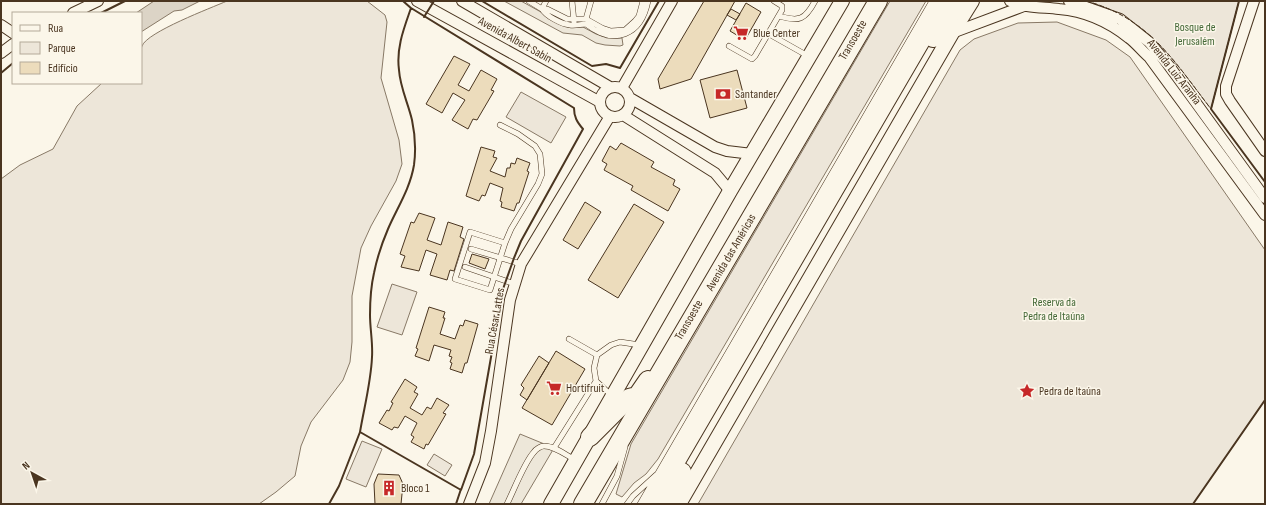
<svg xmlns="http://www.w3.org/2000/svg" width="1266" height="505" font-family="'Sofia Sans Condensed',sans-serif">
  <rect width="100%" height="100%" fill="#fbf6e9"/>
  <path fill="#ede6d9" stroke="#887966" d="M227 1H367L385 15 387 22 381 78 399 140 402 164 396 181 371 226 361 248 352 296V342L350 362 343 380 311 422 301 446 295 476 276 492 259 504H1V179L20 165 53 149 77 106 102 83H141C141 75 139 52 142 46 147 32 211 8 227 1Z
    M890 1H926L658 459 646 474 634 483 622 497 616 494 631 444Z
    M1086 1H1239L1211 109C1174 61 1148 18 1086 1Z
    M1057 22 1106 40 1130 57 1265 250V400L1193 504H698L960 50 974 39 1018 23Z
    M521 92 566 117 551 143 506 117Z
    M392 284 417 292 402 335 377 327Z
    M362 441 382 449 366 487 346 479Z
    M434 454 452 465 445 476 427 465Z"/>
  <path fill="#ede7d9" stroke="#887966" d="M504 1H521L568 27H583L596 34 607 38H622L623 45 620 46 605 45 596 43 582 35 563 33Z
    M520 434 554 448 521 504H489Z"/>
  <path fill="#dcd4c6" stroke="#887966" d="M154 1H200L182 10 174 11 141 32V13H136Z"/>
  <path fill="#ecdcbc" stroke="#4a3520" d="M704 1H735L691 79 660 89 658 79Z
    M746 3 761 12 745 40 730 31Z
    M731 9 740 14 736 20 727 15Z
    M454 56 470 64 458 85 469 91 481 70 497 79 491 90 494 91 477 120 473 119 468 129 452 120 465 100 453 93 442 113 426 104Z
    M737 70 747 108 710 118 700 80Z
    M621 143 654 162 651 167 675 180 673 185 680 189 668 211 631 190 633 186 604 170 607 164 602 161 610 146 616 150Z
    M481 147 495 151 493 157 497 158 490 171 505 177 507 168H510L511 163 515 164 517 158 530 163 527 171 529 172 519 203H517L514 211 501 207 502 202 500 201 503 188 490 183 485 196 482 195 479 201 466 196Z
    M585 202 601 212 578 249 563 240Z
    M634 204 664 222 618 298 588 280Z
    M419 213 435 218 427 240 441 245 448 222 463 227 460 237 464 239 454 271 450 270 447 280 430 275 437 254 426 250 419 271 401 267 405 256 400 254 411 222 414 223Z
    M472 254 489 259 485 269 469 263Z
    M429 307 445 312 443 318H445L440 334 455 339 460 325 463 326 465 320 478 324 467 363H465L462 373 450 369 452 363 450 362 452 357 449 356 451 350 434 345 429 361 415 356 418 349 416 348Z
    M556 351 585 369 552 425 522 408Z
    M539 356 549 363 527 400 520 395 524 388 521 385Z
    M405 379 417 387 414 392 418 394 410 408 422 415 427 407 431 409 437 398 449 405 443 413 446 414 428 445 426 444 424 449 411 442 414 437 411 435 417 423 405 416 398 428 394 427 392 430 379 423 387 410 389 411 393 403 391 402Z
    M378 474 399 475 403 484 401 504H375L374 484Z"/>
  <g fill="none" stroke-linecap="round" stroke-linejoin="round">
    <g stroke="#4a3520" stroke-width="6">
      <path id="lane" d="M529 1 542 9H547L567 19H586L602 28 611 31 625 30 635 21 639 16 643 1
        M572 1 574 22
        M542 9C546 16 561 24 570 25 575 26 581 24 586 24 614 46 641 36 648 1
        M542 9 546 1
        M779 16C799 22 805 20 815 1
        M586 19 591 1
        M769 34 808 56
        M729 46 752 59 755 56 782 10V6L774 1
        M500 125 518 134 535 146 540 154 542 174 538 184 511 229 505 243
        M470 232 505 243 490 290 455 279Z
        M471 249 521 264
        M465 267 515 284
        M569 339 597 355
        M611 395 596 381 594 368 597 355 611 345 620 342 640 345
        M554 448 596 381
        M507 504C514 490 524 463 534 452 536 449 541 446 544 446 555 446 566 455 575 460
        M602 504 617 476 625 447
        M627 504 633 496 656 475
        M640 504 932 1"/>
    </g>
    <g stroke="#4a3520" stroke-width="12">
      <path id="street" d="M417 1 600 102
        M462 1 610 87
        M1010 1C1025 8 1043 7 1059 9 1084 11 1109 22 1129 38 1136 43 1142 51 1149 57L1265 215
        M1069 1 1120 19 1149 42 1170 67 1265 198
        M1254 1 1226 86V94L1230 101 1265 151
        M73 13 98 1
        M1 25 13 33
        M952 33 1024 6
        M1 53 13 44
        M600 102a15 15 0 1 1 30 0a15 15 0 1 1-30 0Z
        M622 88 672 1
        M630 98 715 147 727 151 752 154
        M623 115 715 173 730 191
        M469 504 485 463 491 431 510 300 521 264 610 116"/>
    </g>
    <g stroke="#4a3520" stroke-width="16">
      <path id="secondary" d="M551 504 730 191 842 1
        M679 504 952 33 972 1"/>
    </g>
    <g stroke="#4a3520" stroke-width="20">
      <g id="highway">
        <path d="M933 38 960 1"/>
        <path d="M590 437 629 398 637 396 648 380"/>
        <path id="s1" d="M583 504 878 1"/>
        <path d="M651 504 944 1"/>
        <path d="M667 504 682 472"/>
      </g>
    </g>
    <use href="#lane" stroke="#fbf6e9" stroke-width="5"/>
    <use href="#street" stroke="#fbf6e9" stroke-width="10"/>
    <use href="#secondary" stroke="#fbf6e9" stroke-width="14"/>
    <use href="#highway" stroke="#fbf6e9" stroke-width="18"/>
    <path stroke="#4a3520" stroke-width="1" stroke-dasharray="5 2" stroke-linecap="butt" d="M1086 1C1149 18 1174 61 1211 109L1239 1"/>
    <path stroke="#4a3520" stroke-width="2" d="M403 1 412 9
      M482 1 592 66 606 64 620 68 659 1
      M1239 1 1211 109 1265 182
      M411 8 574 108C574 117 577 122 583 129L521 241 514 258 503 289 474 454 461 490 360 432C364 408 371 382 372 357 373 343 370 329 370 315 370 301 371 286 374 273 377 258 382 243 388 229 397 208 410 189 414 165 416 150 415 134 412 120 408 103 400 87 399 70 396 48 404 28 411 8Z
      M101 13 125 1
      M424 17 434 1
      M1 73 13 63
      M329 504 339 486 360 432
      M456 504 461 489
      M1193 504 1265 400"/>
  </g>
  <defs>
    <g id="supermarket-bare" transform="scale(1.2)"><path d="M-6-5.5h2.5l.6 2H6L4.5 2H-2.5L-4.4-4H-6ZM-1.5 3.2a1.3 1.3 0 1 0 .1 0ZM3 3.2a1.3 1.3 0 1 0 .1 0Z" fill="#c62828" stroke="#fbf6e9" stroke-width="2.5" paint-order="stroke"/></g>
    <g id="bank-bare" transform="scale(1.2)"><path d="M-6-4H6V4H-6ZM0-2.3a2.3 2.3 0 1 0 0 4.6a2.3 2.3 0 1 0 0-4.6Z" fill="#c62828" stroke="#fbf6e9" stroke-width="2.5" paint-order="stroke"/></g>
    <g id="sight-bare" transform="scale(1.2)"><path d="M0-6L1.8-2.2L6-1.7L2.9 1.2L3.7 5.4L0 3.3L-3.7 5.4L-2.9 1.2L-6-1.7L-1.8-2.2Z" fill="#c62828" stroke="#fbf6e9" stroke-width="2.5" paint-order="stroke"/></g>
    <g id="building-bare" transform="scale(1.2)"><path d="M-4-6H4V6H1V3H-1V6H-4ZM-2.5-4.3h1.7v1.8h-1.7ZM.8-4.3h1.7v1.8H.8ZM-2.5-1h1.7V.8h-1.7ZM.8-1h1.7V.8H.8Z" fill="#c62828" stroke="#fbf6e9" stroke-width="2.5" paint-order="stroke"/></g>
  </defs>
  <g fill-rule="evenodd">
    <use href="#supermarket-bare" x="741" y="33"/>
    <use href="#bank-bare" x="723" y="94"/>
    <use href="#supermarket-bare" x="554" y="388"/>
    <use href="#sight-bare" x="1027" y="391"/>
    <use href="#building-bare" x="389" y="488"/>
  </g>
  <g text-anchor="middle" dominant-baseline="central" stroke-width="3" stroke-linejoin="round" paint-order="stroke">
    <g font-size="12" fill="#436837" stroke="#fbf6e9">
      <text x="1195" y="27">Bosque de<tspan x="1195" dy="14">Jerusalém</tspan></text>
      <text x="1054" y="302">Reserva da<tspan x="1054" dy="14">Pedra de Itaúna</tspan></text>
    </g>
    <g font-size="12" fill="#4a3520" stroke="#fbf6e9" text-anchor="start">
      <text x="753" y="33">Blue Center</text>
      <text x="735" y="94">Santander</text>
      <text x="566" y="388">Hortifruit</text>
      <text x="1039" y="391">Pedra de Itaúna</text>
      <text x="401" y="488">Bloco 1</text>
    </g>
    <g font-size="12" fill="#4a3520" stroke="#fbf6e9">
      <text transform="translate(515 40) rotate(29)">Avenida Albert Sabin</text>
      <text transform="translate(853 40) rotate(-60)">Transoeste</text>
      <text transform="translate(1174 72) rotate(52)">Avenida Luíz Aranha</text>
      <text stroke="none"><textPath href="#s1" startOffset="292">Avenida das Américas</textPath></text>
      <text transform="translate(689 320) rotate(-60)">Transoeste</text>
      <text transform="translate(495 321) rotate(-80)">Rua César Lattes</text>
    </g>
  </g>
  <rect width="1266" height="505" fill="none" stroke="#4a3520" stroke-width="4"/>
  <rect x="12" y="12" width="130" height="72" fill="#fbf6e9" stroke="#b4a999"/>
  <rect x="20" y="25" width="20" height="6" fill="#fbf6e9" stroke="#b4a999"/>
  <text x="48" y="32" font-size="12" fill="#4a3520">Rua</text>
  <rect x="20" y="42" width="20" height="12" fill="#ede6d9" stroke="#b4a999"/>
  <text x="48" y="52" font-size="12" fill="#4a3520">Parque</text>
  <rect x="20" y="62" width="20" height="12" fill="#ecdcbc" stroke="#b4a999"/>
  <text x="48" y="72" font-size="12" fill="#4a3520">Edifício</text>
  <g transform="translate(32 473) rotate(320)" stroke="#fbf6e9" stroke-width="3" paint-order="stroke">
  <path d="M0-3L7 15L0 10L-7 15Z" fill="#4a3520"/>
  <text y="-6" font-size="11" font-weight="bold" text-anchor="middle" fill="#4a3520">N</text>
  </g>
</svg>
